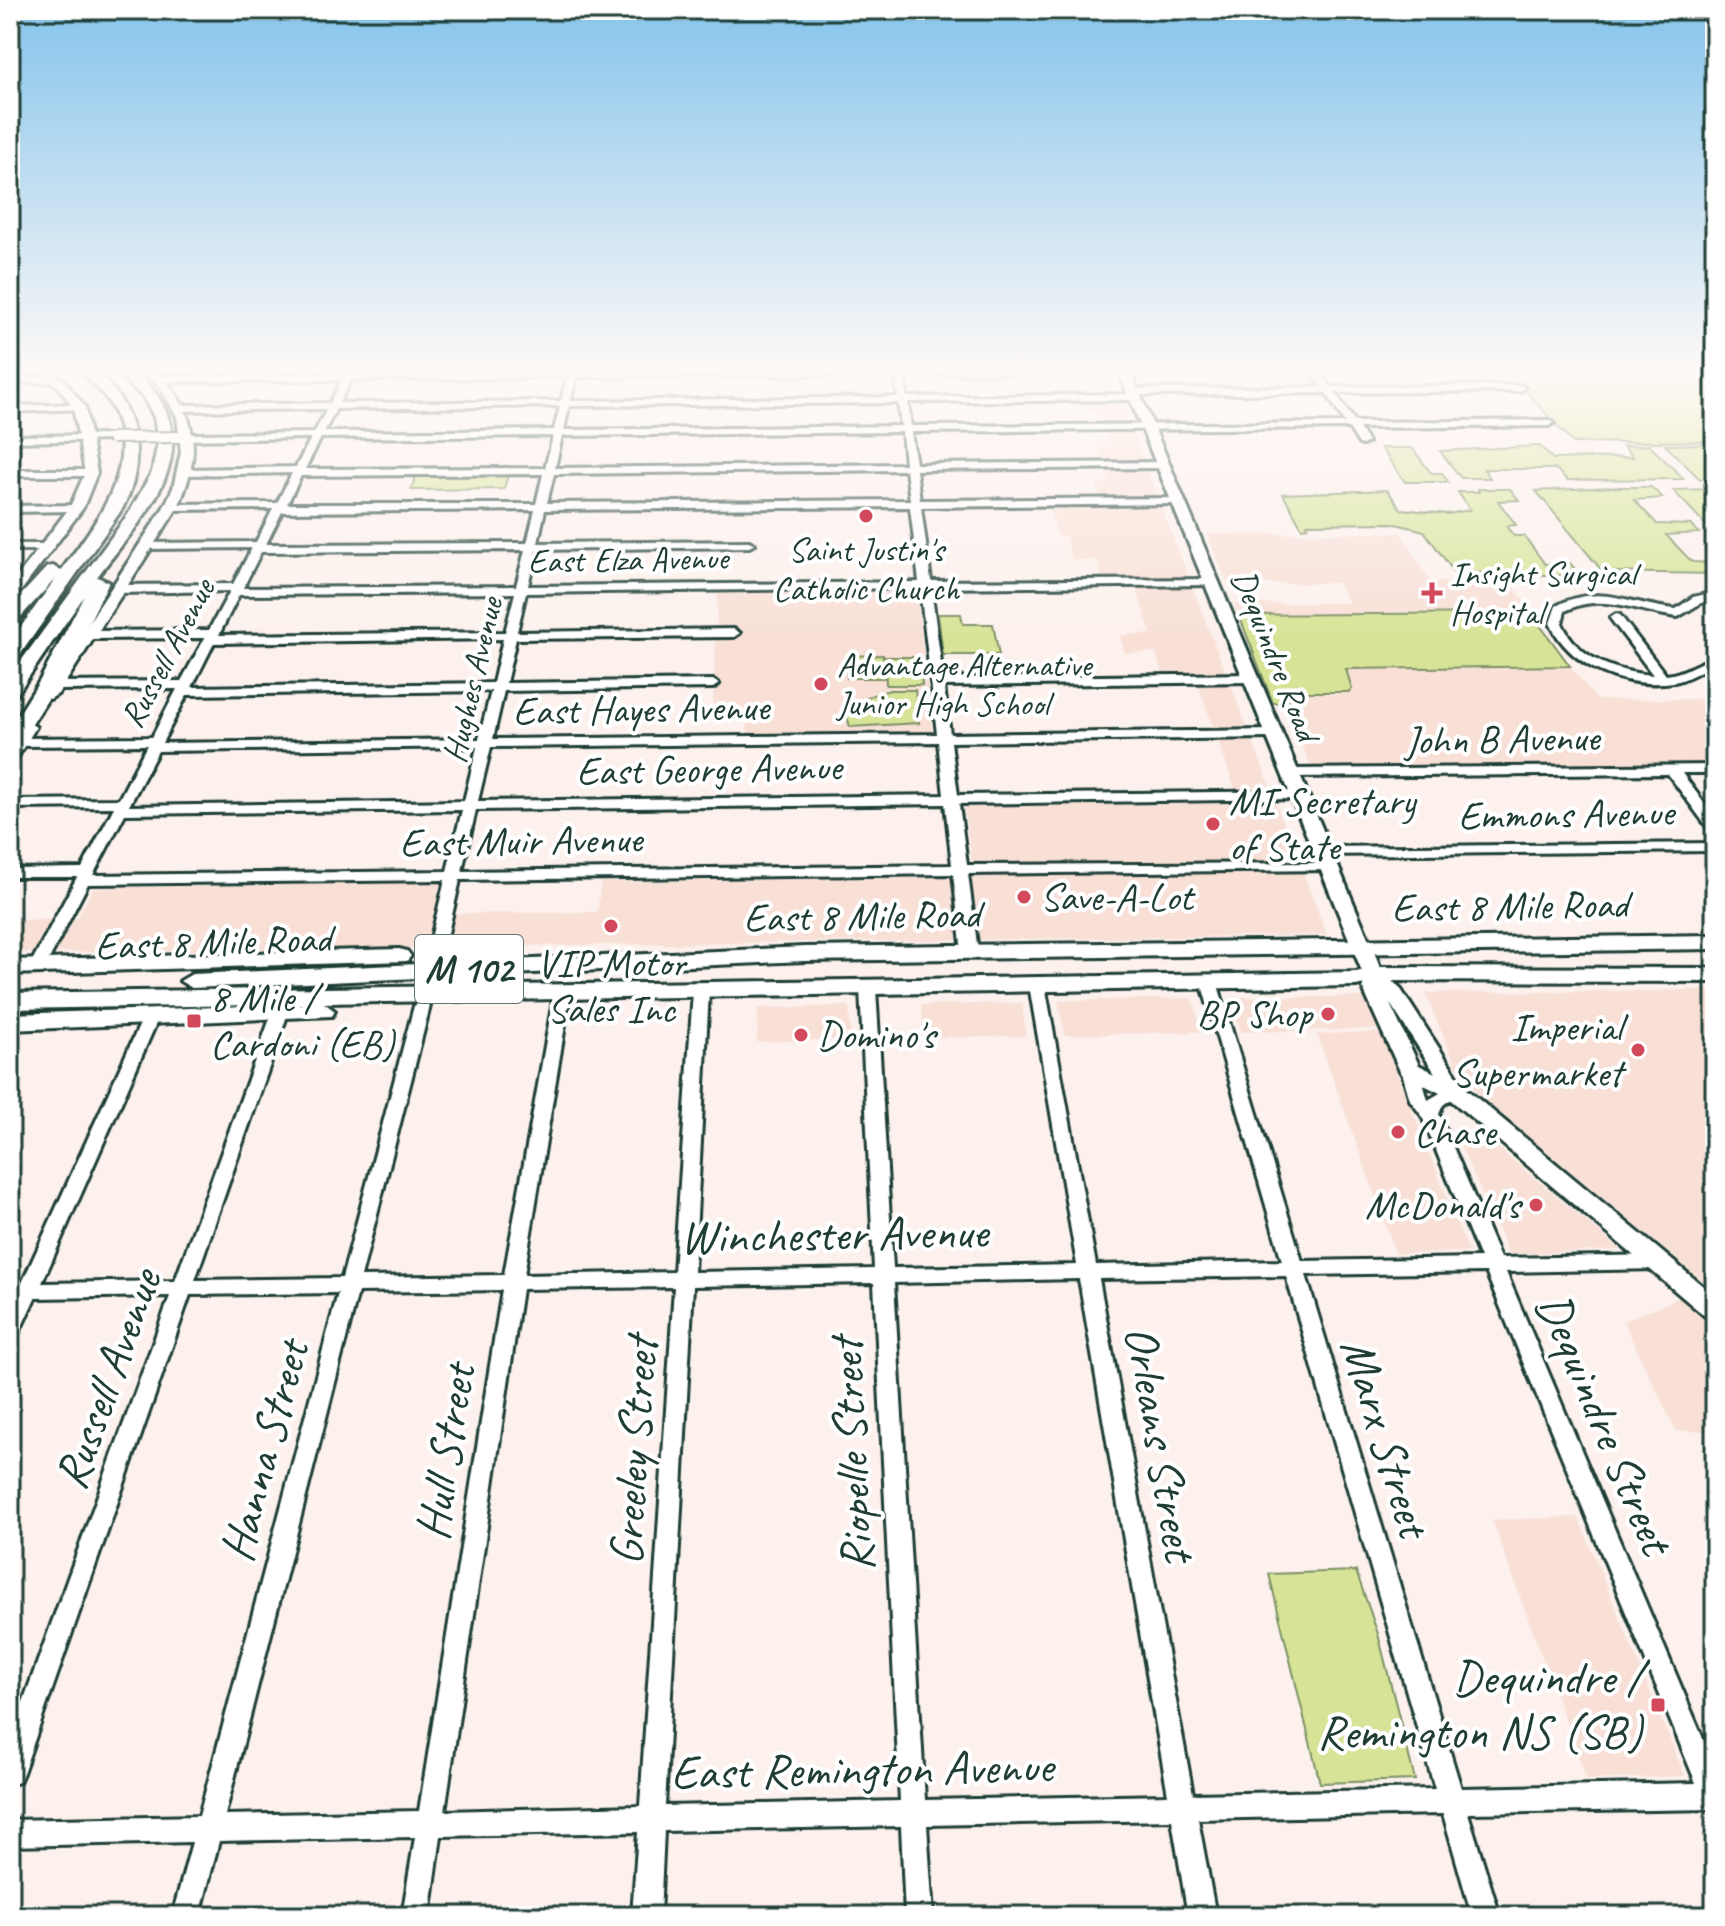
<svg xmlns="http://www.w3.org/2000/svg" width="1725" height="1926" font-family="Caveat,sans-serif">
  <rect width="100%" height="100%" fill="#fcf1ed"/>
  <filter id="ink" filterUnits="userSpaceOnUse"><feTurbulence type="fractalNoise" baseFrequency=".0125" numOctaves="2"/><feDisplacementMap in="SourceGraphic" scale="16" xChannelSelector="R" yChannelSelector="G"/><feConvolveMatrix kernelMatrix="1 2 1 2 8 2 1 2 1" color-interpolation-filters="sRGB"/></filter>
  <g filter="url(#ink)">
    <path fill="#f8e0d7" d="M161 370H343L341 374 168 376Z
      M1083 370H1108L1271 789H1235L1194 673 1163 674 1155 652 1125 653 1120 635 1151 634 1133 578H1102L1097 560H1072L1065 536 1057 535 1047 498 1100 497 1097 483H1109L1098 448 1111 447 1098 412H1089L1084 400 1091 394Z
      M1401 533 1431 582H1511L1533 614 1239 617 1234 604 1349 603 1339 583 1228 584 1207 534Z
      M916 589 932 731 747 734 748 711H713L718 591Z
      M1570 666 1597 700 1715 699V774L1316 779 1284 702 1287 692 1337 694 1345 669Z
      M1276 803 1327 935 10 953V920L77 919 93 888 441 883 433 914 597 912 601 882 974 877 964 807Z
      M1715 990V1291L1481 1097 1456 1066 1425 993Z
      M1230 997H1365L1378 1029 1241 1032Z
      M1192 998 1202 1032 1065 1035 1058 1001Z
      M1022 1003 1026 1036 925 1038 921 1005Z
      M849 1006 851 1039 757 1042 758 1008Z
      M1380 1032 1388 1051 1469 1252 1396 1254 1317 1034Z
      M1485 1137 1621 1250 1509 1254 1457 1138Z
      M1679 1298 1715 1329V1431H1676L1623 1321Z
      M1578 1517 1685 1776 1587 1780 1492 1520Z"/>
    <path fill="#d7e497" stroke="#7b9066" stroke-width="2" d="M1506 370H1715V441L1573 443Z
      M1715 444V479H1700L1665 445Z
      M1649 445 1684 479 1567 480 1556 469H1484L1490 478H1461L1440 451 1540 446 1553 459 1633 457 1623 446Z
      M1381 448H1412L1431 473H1442L1448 482H1405Z
      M416 475H508L504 489 411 490Z
      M1613 487H1651L1663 498 1634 500 1657 524 1691 525 1699 533 1666 535 1692 562 1715 563V574L1603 572 1536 491Z
      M1478 489H1510L1519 500 1498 501 1516 525 1506 526 1514 536H1524L1545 564 1570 563 1580 576 1454 572 1424 531 1392 523 1307 524 1308 527 1302 528 1283 494 1387 490 1401 509 1447 514 1470 510 1458 492H1479Z
      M1715 489V535L1673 490Z
      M1531 613 1570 666 1346 669 1352 689 1348 692H1288L1291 703H1273L1239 615Z
      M938 614H961L963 624H993L999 655H943Z
      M883 655 884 678H847V656Z
      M885 657H920L922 685H886Z
      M890 690H915L919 723 850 727 847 716C857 698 871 695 890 690Z
      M1356 1571 1378 1634 1415 1780 1320 1783 1269 1574Z"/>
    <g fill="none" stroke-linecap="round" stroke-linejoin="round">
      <g stroke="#1f3d34" stroke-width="6">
        <path id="minor" d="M348 370H356L354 374 568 372 569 370H577V372L1016 370 1011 373 904 374 907 397 1132 394 1129 392 1134 389 1322 387 1310 370H1319L1331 387 1520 385 1525 388 1520 391 1335 393 1355 422 1549 420 1554 423 1549 426 1359 428 1368 442 1363 445 1359 444 1349 428 911 432 916 464 1164 462 1169 465 1164 468 916 470 920 500 1179 498 1184 501 1179 504 921 507 931 581 1211 579 1217 582 1211 585 931 588 943 678 1251 674 1257 678 1251 682 944 686 950 734 1273 730 1280 734 1273 738 951 742 958 795 1299 791 1306 795 1299 799 959 804 967 865 1328 863 1335 867 1333 870 968 874 978 952 970 957 962 952 953 874 460 880 443 955 435 960 427 955 445 880 88 884 46 965 38 970 32 968 30 965 77 877H10V869L82 868 114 807 10 808V800L119 799 147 745 19 746 12 742 19 738 152 737 177 689 55 690 49 686 55 682 181 681 205 638 88 639 82 635 88 631 209 630 230 591 118 593 112 589 118 585 233 584 252 548 146 549 140 546 146 543 256 542 273 509 171 510 166 507 171 504 277 503 292 473 186 475 181 472 186 469 296 467 311 438 179 440 174 437 179 434 314 433 327 409 180 411 175 408 180 405 330 403 342 380 160 382 155 379 160 376 345 374ZM895 374 898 397 571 401 576 377ZM567 377 561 401 339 403 351 380ZM1326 393 1345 423 911 426 908 402 1136 400 1141 397 1138 395ZM898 403 901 426 564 430 569 406ZM560 406 554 430 324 432 336 409ZM902 432 905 464 555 468 562 436ZM553 436 545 468 305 469 321 438ZM906 470 910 500 547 503 554 474ZM543 474 536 504H287L301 476ZM910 507 919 582 528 586 536 550 749 547 755 544 749 541 538 543 545 510ZM535 510 527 543 266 544 282 512ZM525 550 516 586 243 588 261 552ZM920 588 937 734 493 739 504 691 713 688 719 684 713 680 506 683 516 639 734 637 740 633 734 629 517 632 526 593ZM515 593 505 632 219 635 239 595ZM503 639 493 683 192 687 214 643ZM491 691 479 739 162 743 187 695ZM938 742 944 795 478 801 491 747ZM477 747 464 801 129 806 158 751ZM945 804 952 865 462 871 476 810ZM462 810 447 871 93 875 125 814Z
          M10 377 55 376 60 379 55 382 10 383Z
          M79 404 82 405V409L10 412V406Z
          M112 435 116 436V440L10 442V436Z
          M10 470H91L96 473 91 476H10Z
          M10 506 76 505 81 508 76 511 10 512Z
          M10 544H47L53 547 47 550H10Z
          M1715 592V600L1701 603 1678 617C1639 613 1603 591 1565 611L1562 623C1578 659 1616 672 1653 675L1610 618 1616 614 1620 615 1666 675C1684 674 1698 661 1715 658V666C1700 669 1689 680 1674 682 1626 689 1570 668 1550 623L1556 606C1601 582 1630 605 1676 609L1693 597Z
          M1715 765V773H1682L1715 818V832L1710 831 1668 774 1290 777 1283 773 1290 769Z
          M1715 843V851L1321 855 1314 851 1321 847Z
          M1209 977 1217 982 1302 1261 1480 1258 1422 1116 1410 1100 1401 1069 1410 1063 1419 1069 1428 1100 1454 1085 1463 1091 1443 1105 1439 1114 1500 1258 1659 1255 1666 1257 1669 1262 1666 1267 1659 1269 1506 1272 1715 1767V1809L1468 1813 1500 1916H1472L1443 1814 1198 1819 1216 1916H1188L1172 1820 927 1825 933 1916H905L901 1826 664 1831 660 1916H632L638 1832 441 1836 430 1916H402L415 1837 219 1841 200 1916H172L192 1842 10 1846V1820L199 1816 338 1293 190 1295 23 1773 19 1782 10 1785V1738L170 1296 35 1298 17 1337 10 1340V1310L15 1298H10V1284L22 1283 144 1015 150 1014 158 1019 42 1283 175 1281 272 1013 280 1008 288 1013 195 1280 342 1278 414 1006 422 1001 430 1006 361 1277 504 1275 553 1001 561 996 569 1001 524 1275 674 1272 693 991 701 986 709 991 694 1272 874 1269 860 989 868 984 876 989 893 1268 1077 1265 1029 985 1037 980 1045 985 1096 1265 1282 1261 1201 982ZM1486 1272 1696 1783 1461 1788 1306 1275ZM1286 1276 1435 1789 1193 1794 1099 1279ZM1079 1279 1168 1795 925 1800 894 1283ZM874 1283 900 1801 665 1806 693 1286ZM674 1287 640 1806 445 1811 522 1289ZM502 1290 419 1811 225 1815 358 1292Z"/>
      </g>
      <g stroke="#1f3d34" stroke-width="6">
        <path id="major" d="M37 370H50L66 383 85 407 97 473 83 508 15 599 10 600V586L70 507 85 473 73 407 58 387Z
          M143 370H155C199 413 202 453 178 507L58 694 50 699 44 697 42 694 164 507 173 488 181 452 177 417 160 387Z
          M1118 370H1130L1382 971 1400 988 1465 1088 1715 1296V1319L1706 1317 1446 1096 1402 1074 1399 1069 1363 989V974ZM1389 1002 1435 1073 1419 1065Z
          M28 722 36 727 16 760 10 761V742L22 723Z"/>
      </g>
      <g stroke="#1f3d34" stroke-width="6">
        <path id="highway" d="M79 370H94C136 404 149 460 122 509L17 659 10 661V642L56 578 16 622 10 623V607L47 567 53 566 61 571C96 522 145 464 109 402 101 389 89 381 79 370Z
          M113 370C134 369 146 380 158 397 202 463 134 527 97 577L109 582 60 680 17 748 10 750V728L40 680 84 596 17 694 10 696V676L129 513 152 472 158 442 154 417 144 398Z
          M1715 935V949L805 961 192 988 180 981 192 974 805 947Z
          M399 949 407 951 411 956 407 961 10 974V960Z
          M1377 967 1715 968V982L1377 981 1356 986 324 1003 335 1011 332 1016 10 1030V1014L313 1004 10 1009V993L1356 972Z"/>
      </g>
      <use href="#minor" fill="#fff" fill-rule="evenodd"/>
      <use href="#major" fill="#fff" fill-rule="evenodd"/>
      <use href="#highway" fill="#fff" fill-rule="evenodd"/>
      <g stroke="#1f3d34" stroke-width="14" stroke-linecap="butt">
        <path id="minor-bridge" d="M112 438 179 437"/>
      </g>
      <use href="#minor-bridge" stroke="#fff" stroke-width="10"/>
    </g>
  </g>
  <linearGradient id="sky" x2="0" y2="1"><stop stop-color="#85c4ec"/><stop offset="0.58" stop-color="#fef9f7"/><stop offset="1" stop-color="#fef9f7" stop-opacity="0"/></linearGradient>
  <rect width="1725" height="639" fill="url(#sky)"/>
  <g fill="#d1495b" stroke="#fff" stroke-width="3">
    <circle cx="866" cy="516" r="8"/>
    <path d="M1428 581h8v8h8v8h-8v8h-8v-8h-8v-8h8z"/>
    <circle cx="821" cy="684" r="8"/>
    <circle cx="1213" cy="824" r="8"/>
    <circle cx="1024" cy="897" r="8"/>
    <circle cx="611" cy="926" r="8"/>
    <circle cx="1328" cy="1014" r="8"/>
    <rect x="186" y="1013" width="16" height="16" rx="4"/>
    <circle cx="801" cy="1035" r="8"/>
    <circle cx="1638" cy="1050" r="8"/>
    <circle cx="1398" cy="1132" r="8"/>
    <circle cx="1536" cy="1205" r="8"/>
    <rect x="1650" y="1697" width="16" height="16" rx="4"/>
  </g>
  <g text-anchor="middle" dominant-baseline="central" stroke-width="8" stroke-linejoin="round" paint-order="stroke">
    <g font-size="34" fill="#1f3d34" stroke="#fff" text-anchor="start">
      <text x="866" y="549" text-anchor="middle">Saint Justin's<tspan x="866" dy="39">Catholic Church</tspan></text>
      <text x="1450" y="573">Insight Surgical<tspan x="1450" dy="39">Hospital</tspan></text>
      <text x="837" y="664">Advantage Alternative<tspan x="837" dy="39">Junior High School</tspan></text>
    </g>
    <g font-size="34" fill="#1f3d34" stroke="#fff">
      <text transform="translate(628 559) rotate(-1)">East Elza Avenue</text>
      <text transform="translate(167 653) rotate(-62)">Russell Avenue</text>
      <text transform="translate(1276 655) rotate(68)">Dequindre Road</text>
      <text transform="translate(472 680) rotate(-77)">Hughes Avenue</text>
    </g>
    <rect fill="#fff" stroke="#627771" stroke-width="2" x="415" y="935" width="108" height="68" rx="6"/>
    <g font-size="38" font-weight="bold" fill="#1f3d34">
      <text x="469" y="969">M 102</text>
    </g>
    <g font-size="40" fill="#1f3d34" stroke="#fff">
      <text transform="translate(641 709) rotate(-1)">East Hayes Avenue</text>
      <text transform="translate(1502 739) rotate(-1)">John B Avenue</text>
      <text transform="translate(709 769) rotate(-1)">East George Avenue</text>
      <text transform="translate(1566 814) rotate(-1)">Emmons Avenue</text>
      <text transform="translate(521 841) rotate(-1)">East Muir Avenue</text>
      <text transform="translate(1510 906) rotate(-1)">East 8 Mile Road</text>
      <text transform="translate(862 916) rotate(-1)">East 8 Mile Road</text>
      <text transform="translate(213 942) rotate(-2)">East 8 Mile Road</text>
    </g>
    <g font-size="40" fill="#1f3d34" stroke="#fff" text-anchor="start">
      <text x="1229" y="801">MI Secretary<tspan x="1229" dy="46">of State</tspan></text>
      <text x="1040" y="897">Save-A-Lot</text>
      <text x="611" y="963" text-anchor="middle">VIP Motor<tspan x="611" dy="46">Sales Inc</tspan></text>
      <text x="210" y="998">8 Mile /<tspan x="210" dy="46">Cardoni (EB)</tspan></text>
      <text x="1312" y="1014" text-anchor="end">BP Shop</text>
      <text x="1622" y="1027" text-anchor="end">Imperial<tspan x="1622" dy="46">Supermarket</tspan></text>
      <text x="817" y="1035">Domino's</text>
      <text x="1414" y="1132">Chase</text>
      <text x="1520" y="1205" text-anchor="end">McDonald's</text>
    </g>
    <g font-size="48" fill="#1f3d34" stroke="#fff">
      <text transform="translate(834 1234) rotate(-1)">Winchester Avenue</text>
      <text transform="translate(107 1379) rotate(-70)">Russell Avenue</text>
      <text transform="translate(1605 1423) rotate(67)">Dequindre Street</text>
      <text transform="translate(1386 1437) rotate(73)">Marx Street</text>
      <text transform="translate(1161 1443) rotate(80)">Orleans Street</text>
      <text transform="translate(264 1451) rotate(-75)">Hanna Street</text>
      <text transform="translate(633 1451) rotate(-86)">Greeley Street</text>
      <text transform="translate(445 1452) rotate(-81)">Hull Street</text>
      <text transform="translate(851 1455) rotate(-93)">Riopelle Street</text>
      <text transform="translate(862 1769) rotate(-1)">East Remington Avenue</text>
    </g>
    <g font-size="48" fill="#1f3d34" stroke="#fff" text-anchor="end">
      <text x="1642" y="1677">Dequindre /<tspan x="1642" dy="55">Remington NS (SB)</tspan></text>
    </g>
  </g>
  <rect width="1725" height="1926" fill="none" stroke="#fff" stroke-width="40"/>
  <rect x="20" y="20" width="1685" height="1886" fill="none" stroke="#1f3d34" stroke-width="3" filter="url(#ink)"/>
</svg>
